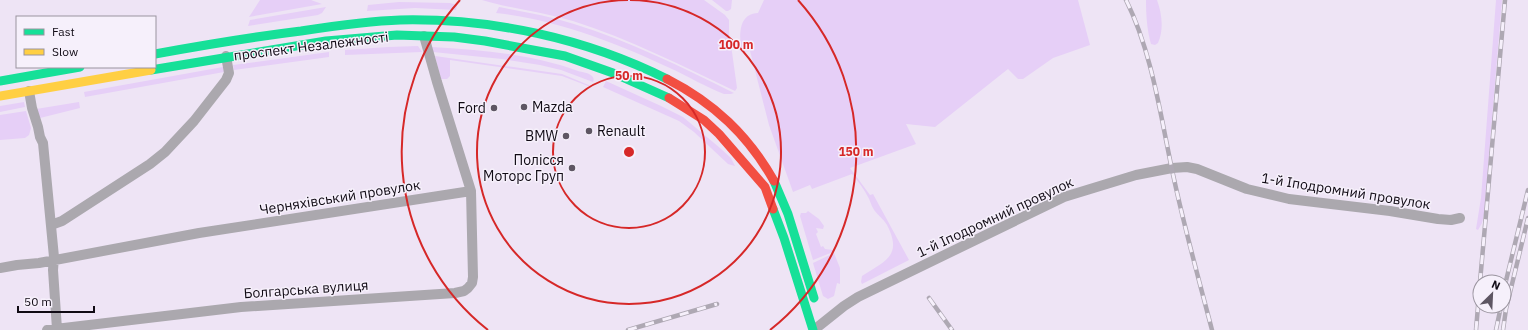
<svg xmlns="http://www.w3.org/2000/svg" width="1528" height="330" font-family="'IBM Plex Sans',sans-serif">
  <rect width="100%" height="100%" fill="#eee4f5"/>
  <path fill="#e6cff7" d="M260 0H311L322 4 249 17Z
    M482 0H704L725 15 729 20V41L732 52 737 88 735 91C682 66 630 39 573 21 543 12 512 9 482 0Z
    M712 0H732L731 9 728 11H726Z
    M764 0H1078L1090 45 1053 58 1023 79H1018L1008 69 935 127 906 124 916 144 850 168 870 195 873 194 909 260 862 284 861 282 862 276C885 261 903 256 887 225 883 218 876 214 873 208 871 205 870 200 868 197 864 189 858 181 852 174L812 189 810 185 793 192 769 125 750 51 741 52C740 37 737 14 758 13Z
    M1146 0H1157C1162 14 1164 29 1158 43L1155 45 1151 44C1147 30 1146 15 1146 0Z
    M1496 0H1502L1484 214 1482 223 1478 230 1476 229 1481 198Z
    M399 2 450 3 457 5 456 10 415 8 367 11 368 5Z
    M326 7 322 13 318 15 248 26 250 20Z
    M499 7C524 12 549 16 574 24 629 41 682 67 734 93L731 94H724C706 87 689 77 672 69 616 43 558 20 496 13Z
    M418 46 422 52 345 55V50L388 47Z
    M432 47C481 50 532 54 578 71 582 72 589 73 592 76 594 78 594 80 593 82L561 70 540 65 502 59 433 52Z
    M329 52V57L234 70 233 65Z
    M435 56 562 74 591 86H588L562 76 450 60V76L447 79H441Z
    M223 67 224 72 85 97 84 92Z
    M606 81 661 106 683 117 720 148 731 158 735 166 728 164 694 132 679 121 603 87Z
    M24 102 25 107 0 112V106Z
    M79 102 80 108 40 118 36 109Z
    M26 111 31 128 29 135 25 138 0 140V115Z
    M808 211 819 219 824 226 823 229 816 228 818 232 816 234 821 247 823 246 825 249 833 250V252L813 260 800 216 801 213H806Z
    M834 253 840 268V284L837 283 834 296 828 299 823 296 813 263Z"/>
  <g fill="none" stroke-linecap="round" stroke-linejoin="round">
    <path stroke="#aba8ae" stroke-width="10" d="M29 91 32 108 38 127 40 137 43 143 54 257 53 270 57 329
      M51 225 62 221 150 164 165 152 194 121 226 80 229 73 226 56
      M0 268 17 265 39 263 199 233 471 191
      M47 330 241 307 455 293 464 291 468 288 472 283 473 277 471 191 437 82 424 36
      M814 330 844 306 858 297 1064 197 1136 175 1172 168 1187 167 1197 169 1247 189 1289 199 1390 211 1438 219 1451 220 1460 218"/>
    <path stroke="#16e098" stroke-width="9" d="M155 54C204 45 252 37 301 31 334 26 367 21 400 20 492 18 585 38 667 79
      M151 70 326 41 397 35 454 37 485 41 565 56 613 73 669 98
      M0 81 80 67
      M774 181 788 214 814 298
      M773 209 784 238 813 330"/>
    <path stroke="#ffcf43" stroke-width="9" d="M0 96 151 70"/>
    <path stroke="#f24e42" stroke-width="9" d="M667 79C714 103 748 135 774 181
      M669 98 704 120 719 134 765 187 773 209"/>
    <g stroke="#aea8b3" stroke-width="4.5">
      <path id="rail" d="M1126 0C1153 54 1161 120 1174 179 1185 230 1199 280 1212 330
        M1480 282 1505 0
        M1504 289 1528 190
        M929 298 952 330
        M628 330 717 304
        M1476 330 1480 283
        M1496 330 1501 306
        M1503 330 1506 309 1528 218"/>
    </g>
    <use href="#rail" stroke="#f6f0fb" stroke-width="3" stroke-dasharray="9" stroke-linecap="butt"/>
  </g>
  <g fill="none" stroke="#d62828" stroke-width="2">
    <circle cx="629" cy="152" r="76"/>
    <path d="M630 0A152 152 0 1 1 628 0"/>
    <path d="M488 330A227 227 0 0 1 460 0M798 0A227 227 0 0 1 770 330"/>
  </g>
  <g fill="#5e5663" stroke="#f6f0fb" stroke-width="1.5">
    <circle cx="524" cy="107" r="4"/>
    <circle cx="494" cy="108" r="4"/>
    <circle cx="589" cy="131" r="4"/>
    <circle cx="566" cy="136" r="4"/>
    <circle cx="572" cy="168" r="4"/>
  </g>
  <g text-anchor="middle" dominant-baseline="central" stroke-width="3" stroke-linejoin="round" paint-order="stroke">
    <g font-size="14" fill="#100a14" stroke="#f6f0fb">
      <text transform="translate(311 46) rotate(-7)">проспект Незалежності</text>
      <text transform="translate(1346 191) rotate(9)">1-й Іподромний провулок</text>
      <text transform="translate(340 197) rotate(-9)">Черняхівський провулок</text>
      <text transform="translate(995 217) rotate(-25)">1-й Іподромний провулок</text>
      <text transform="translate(306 289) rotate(-4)">Болгарська вулиця</text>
    </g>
    <g font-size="14" fill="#100a14" stroke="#f6f0fb" text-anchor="end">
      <text x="532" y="107" text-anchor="start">Mazda</text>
      <text x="486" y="108">Ford</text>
      <text x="597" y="131" text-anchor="start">Renault</text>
      <text x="558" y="136">BMW</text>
      <text x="564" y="160">Полісся<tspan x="564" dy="16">Моторс Груп</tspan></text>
    </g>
  </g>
  <circle cx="629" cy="152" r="6" fill="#d62828" stroke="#f6f0fb" stroke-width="2"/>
  <g font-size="12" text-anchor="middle" font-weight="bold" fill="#d62828" stroke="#f6f0fb" stroke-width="3" stroke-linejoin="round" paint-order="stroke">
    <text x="736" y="49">100 m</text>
    <text x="629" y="80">50 m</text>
    <text x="856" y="156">150 m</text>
  </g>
  <rect x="16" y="16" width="140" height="52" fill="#f6f0fb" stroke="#9a949f"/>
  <rect x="24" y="29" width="20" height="6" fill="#16e098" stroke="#9a949f"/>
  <text x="52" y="36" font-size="12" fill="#100a14">Fast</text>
  <rect x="24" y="49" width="20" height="6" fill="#ffcf43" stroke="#9a949f"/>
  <text x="52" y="56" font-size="12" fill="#100a14">Slow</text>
  <g transform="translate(1492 294) rotate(24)"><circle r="19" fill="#f6f0fb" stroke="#9a949f"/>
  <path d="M0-3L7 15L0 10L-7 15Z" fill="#5e5663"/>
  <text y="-6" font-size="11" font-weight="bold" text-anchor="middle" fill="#100a14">N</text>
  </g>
  <path d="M18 306v6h76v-6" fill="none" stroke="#100a14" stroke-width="2"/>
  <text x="24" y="306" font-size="12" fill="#100a14" stroke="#f6f0fb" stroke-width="3" paint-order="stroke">50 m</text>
</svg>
